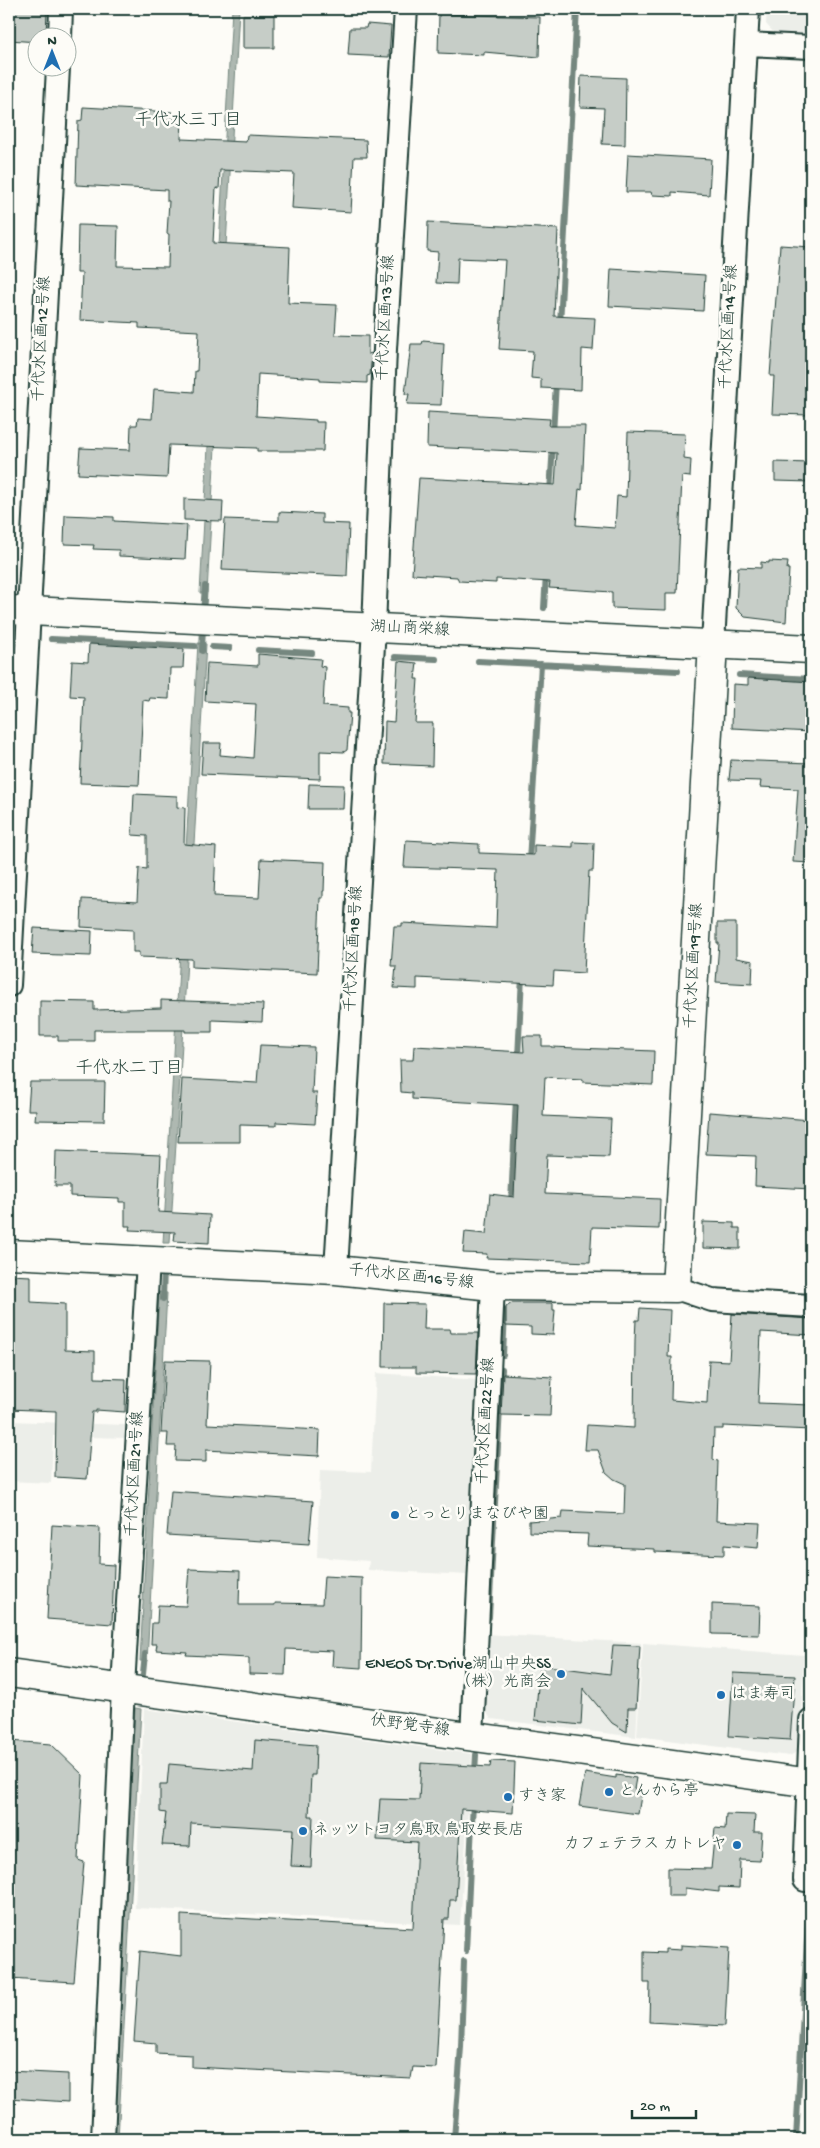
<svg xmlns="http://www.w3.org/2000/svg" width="820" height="2148" font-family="'Gochi Hand','Klee One',sans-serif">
  <rect width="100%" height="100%" fill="#fdfcf7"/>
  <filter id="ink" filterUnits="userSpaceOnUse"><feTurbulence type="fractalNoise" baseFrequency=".02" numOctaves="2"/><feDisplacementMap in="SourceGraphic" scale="10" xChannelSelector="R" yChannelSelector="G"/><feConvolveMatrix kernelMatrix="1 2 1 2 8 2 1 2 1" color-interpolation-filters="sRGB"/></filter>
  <g filter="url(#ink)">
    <path fill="#eceee9" d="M767 9H811V36L775 34 766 24Z
      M376 1373 479 1380 469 1575 368 1570 369 1561 317 1557 320 1470 371 1472Z
      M9 1421 126 1425V1438L53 1436 51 1483 9 1481Z
      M485 1634 641 1643 636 1737 491 1719 481 1704Z
      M643 1643 804 1655 799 1751 789 1756 637 1736Z
      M144 1709 472 1754 460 1925 135 1908Z"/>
    <path fill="#aeb8b1" stroke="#75877f" d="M232 9H239L207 593H200Z
      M198 643 206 644 170 1243H163Z
      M159 1292 167 1293 147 1661H140Z
      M135 1708 141 1709 118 2139H111Z"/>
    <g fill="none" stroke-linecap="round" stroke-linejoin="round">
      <path stroke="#75877f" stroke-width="6" d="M560 324 577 9
        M553 434 556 382
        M550 492 553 444
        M544 608 546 574
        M203 613 205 586
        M51 639 195 646
        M212 647 230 648
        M258 650 312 653
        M202 651 203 626
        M395 657 436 659
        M478 661 678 671
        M739 675 811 679
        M529 861 541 664
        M518 1058 522 976
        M511 1203 516 1098
        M163 1299 164 1267
        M503 1355 505 1311
        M489 1617 502 1369
        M142 1684 145 1654
        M475 1772 476 1755
        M466 1951 473 1802
        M454 2139 461 2047 464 1961
        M796 2139 810 1884"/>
    </g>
    <path fill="#c6cdc7" stroke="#1f3d34" d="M9 9H47L46 38H38V42L9 40Z
      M439 14 540 17 539 57 484 52V55L438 53Z
      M243 15H274V48H243Z
      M367 24 391 26 389 57 348 55 350 28H366Z
      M581 76 626 78 625 145 602 144 604 108 580 107Z
      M83 107 172 112 171 119H182L181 139 246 142 247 135 366 140 367 157H354L351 212 292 208 294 173 220 170 219 189 216 188 213 243 290 247 288 303 337 305 335 335 368 336V354L372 353 370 375 367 376V383L320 381V378L258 374 256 416 316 420V422H324L323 451H257V448L169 445 167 478 78 474 80 448 130 450 131 425H137L138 418 152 419 154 389 194 392 195 371H197L199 331 139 328V323L80 320 82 273H77L78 225 118 226 117 266 168 267 169 234H167L169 201H167V190L76 185 78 121 82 120Z
      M628 154 711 159 709 195 672 192V196L652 195 651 192H626Z
      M428 222 558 229 554 316 595 318 593 350 582 349 581 390 541 388V379L531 378 533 351 499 349 505 260 458 258 457 284 436 283 438 252 427 251Z
      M780 245 811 247V415L772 414 774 376H770Z
      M611 269 705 275 703 311 609 306Z
      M423 341 444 343 441 405 407 404 409 394H405L411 344H422Z
      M428 412 550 419 549 426H585L582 490 579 489 576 525 615 528 617 496 626 497 628 432 685 434 684 459 691 460 690 477 682 476 677 593H666V610L612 608V592L549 588 550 582 496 579V583L459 581 457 577 412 574 419 478 555 485 557 453 427 447Z
      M775 462 811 463V482L775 481Z
      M184 499 223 501 222 521 184 520Z
      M279 512 322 514V523L349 524 347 576 222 570 225 519 279 521Z
      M65 515 114 517V521L187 525 185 559 119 556V550L93 549 94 545 64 544Z
      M769 561 788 562 787 569H789L786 622 745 617 736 608 738 567 761 568V562L769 563Z
      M89 644 184 649 183 668H170L169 699 150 698 149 701 143 700 139 785 80 783 84 697 70 696 72 661 88 662Z
      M258 654 321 659 320 666 325 667 323 706 348 708V713H350L347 750 344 752 320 751V779L201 774 203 743H221L220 755 253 758 256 704 205 701 207 663 258 666Z
      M398 661 417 663 415 679H418L415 723H433L432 766 384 764 385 721 394 722Z
      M748 678 811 682V732L732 728 733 684 748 685Z
      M731 760 811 763V863L793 862 798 789 760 787 761 781 729 780Z
      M309 784 344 785 343 809H308Z
      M134 794 177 796V807L185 808 184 844 216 847 214 896 259 898 261 859 325 862 324 891H323V898H320L317 973 192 967V959L139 957V952H133V930L81 927 82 899 137 902 139 868 147 869V836L132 835Z
      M406 840 479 844V853L534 855V845L573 847V842L594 843 593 871H589L584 973 554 971 553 985 417 978V989L394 988 396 966H391L394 926H402V923L496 928 498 870 404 867Z
      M717 923H736V958L753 961 752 984 716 982 719 943H717Z
      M34 928 92 931 91 956 32 954Z
      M161 1000 263 1004 262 1022 212 1020V1032H185V1030H94V1041H58V1036H40V1001L94 1002V1010L161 1008Z
      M523 1036H542V1046H551V1047L654 1051 653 1085 583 1082V1079L545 1077 543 1116 611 1119 609 1157 547 1155 545 1194 660 1199 659 1229 592 1227 590 1262 486 1258 487 1254 463 1253 465 1232 486 1234 490 1194 514 1197 518 1105 412 1099V1093L401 1092 400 1060H413L414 1046 524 1052Z
      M260 1045 314 1047 312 1093H317L315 1124 276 1122V1126L240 1125V1142H178L182 1079 257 1083Z
      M30 1082H105L104 1121 35 1120 36 1110H28Z
      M709 1112 811 1120V1189L755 1186 756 1156 706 1154Z
      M56 1151 161 1155 158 1212 210 1215 209 1243 174 1241 175 1232 129 1230 130 1226H125V1202H119V1198L70 1196V1186H55Z
      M703 1222 734 1223V1228H740V1249L703 1248Z
      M9 1275 31 1276V1302L65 1304V1350L95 1351V1378L126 1379 125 1412 96 1410V1412H92L87 1479 55 1477 56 1411 9 1409Z
      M384 1303 425 1304 424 1329H450L451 1333H478L476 1374 416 1373V1367H383Z
      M512 1303H553V1310H555L553 1335 531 1334V1327L506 1326V1307Z
      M640 1308 670 1310 668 1357H672L671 1400 707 1403 709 1360 729 1361 732 1314 811 1319V1335L761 1332 758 1403 811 1405V1430L723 1426V1429H714L713 1460 718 1461 716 1521 760 1523 758 1548 724 1545V1555L655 1552V1549L587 1546 588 1534 529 1532V1521L562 1518 563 1511 624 1514 625 1484 614 1479 606 1472 598 1450H585L587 1425 634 1428 635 1340 636 1320H639Z
      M165 1360 210 1361 207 1424 320 1430 319 1456 206 1450V1462L175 1461 176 1446H167L168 1433H161Z
      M503 1374 552 1377 550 1416 501 1415Z
      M171 1491 313 1501 309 1544 167 1535Z
      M52 1525 100 1528 99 1564 114 1565 112 1624 47 1619Z
      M189 1569 240 1571 239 1605H275V1603L322 1604 324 1576 362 1578 361 1668 332 1666 333 1651 286 1649 285 1675 249 1674V1658L186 1655 187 1652 156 1650 157 1644H151L152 1623H157L158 1605 186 1606Z
      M712 1604 760 1606 759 1635 712 1634Z
      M613 1645 640 1646 636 1708H628L627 1732 612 1723 583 1688 581 1725 535 1720 540 1665 610 1674Z
      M733 1673 795 1676 790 1740 729 1736Z
      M255 1740 316 1745 315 1775H311L309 1816H313L311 1867 291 1866 293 1829 191 1823 190 1846 162 1845 166 1813 160 1812V1785H167L169 1764 253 1771Z
      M9 1741 51 1744 83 1775 78 1860 84 1862 74 1982 9 1978Z
      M491 1761 515 1762 513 1813 461 1809 456 1900H450L449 1919H444L436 2068 413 2067 411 2078 192 2067V2055L156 2053V2043L134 2041 140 1951 181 1956V1915L413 1928 417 1842 377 1840 380 1799 419 1800 421 1763 490 1767Z
      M585 1773 616 1778V1775L636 1778 634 1789 642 1790 638 1814 579 1806Z
      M726 1814 755 1815 754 1832H762L760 1861 740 1860 739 1888 719 1887V1892L685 1888V1896H668V1868L711 1869 715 1828 725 1829Z
      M681 1945 729 1948 725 2026 649 2022 650 1983H644V1952L665 1953V1949L681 1950Z
      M9 2071 68 2074V2102L9 2098Z"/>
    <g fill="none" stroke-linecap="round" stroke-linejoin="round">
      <g stroke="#1f3d34" stroke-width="26">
        <path id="street" d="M60 38 61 9
          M747 44 811 47
          M713 644 748 9
          M9 985 58 68
          M336 1270 374 628 385 349 406 9
          M676 1288 712 1300 811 1306
          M472 1736 493 1286
          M805 1880 811 1720
          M103 2139 123 1687 148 1261"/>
      </g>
      <g stroke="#1f3d34" stroke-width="31">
        <path id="secondary" d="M9 610 811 649
          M9 1254 336 1270 493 1286 676 1288 713 644
          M9 1673 811 1783"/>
      </g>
      <use href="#street" stroke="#fdfcf7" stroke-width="22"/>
      <use href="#secondary" stroke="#fdfcf7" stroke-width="28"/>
    </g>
  </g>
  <g fill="#1f6fb2" stroke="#fdfcf7" stroke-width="2">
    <circle cx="395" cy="1515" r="5"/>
    <circle cx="561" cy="1674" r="5"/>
    <circle cx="721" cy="1695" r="5"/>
    <circle cx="609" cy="1792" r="5"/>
    <circle cx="508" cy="1797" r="5"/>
    <circle cx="303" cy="1831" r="5"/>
    <circle cx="737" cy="1845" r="5"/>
  </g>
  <g text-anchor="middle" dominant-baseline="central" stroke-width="5" stroke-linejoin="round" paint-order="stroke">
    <g font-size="16" fill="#1f3d34" stroke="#fdfcf7">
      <text transform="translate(387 318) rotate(-87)">千代水区画13号線</text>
      <text transform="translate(730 327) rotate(-87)">千代水区画14号線</text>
      <text transform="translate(43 339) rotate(-87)">千代水区画12号線</text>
      <text transform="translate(410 630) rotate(3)">湖山商栄線</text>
      <text transform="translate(355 949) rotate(-87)">千代水区画18号線</text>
      <text transform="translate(695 966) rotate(-87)">千代水区画19号線</text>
      <text transform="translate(411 1278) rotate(6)">千代水区画16号線</text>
      <text transform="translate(487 1421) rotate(-87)">千代水区画22号線</text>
      <text transform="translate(136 1474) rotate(-87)">千代水区画21号線</text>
      <text transform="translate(410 1727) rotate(8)">伏野覚寺線</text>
    </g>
    <g font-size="16" fill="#1f3d34" stroke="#fdfcf7" text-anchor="start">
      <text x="405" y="1515">とっとりまなびや園</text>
      <text x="551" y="1665" text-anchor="end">ENEOS Dr.Drive湖山中央SS<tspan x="551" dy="18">（株）光商会</tspan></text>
      <text x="731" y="1695">はま寿司</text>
      <text x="619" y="1792">とんから亭</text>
      <text x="518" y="1797">すき家</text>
      <text x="313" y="1831">ネッツトヨタ鳥取 鳥取安長店</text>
      <text x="727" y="1845" text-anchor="end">カフェテラス カトレヤ</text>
    </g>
    <g font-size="18" fill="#1f3d34" stroke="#fdfcf7">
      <text x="188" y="121">千代水三丁目</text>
      <text x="129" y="1069">千代水二丁目</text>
    </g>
  </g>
  <rect width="820" height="2148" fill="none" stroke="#fdfcf7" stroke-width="30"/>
  <rect x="15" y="15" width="790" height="2118" fill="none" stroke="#1f3d34" stroke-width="2" filter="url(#ink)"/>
  <g transform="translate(52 52)"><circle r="24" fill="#fdfcf7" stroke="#a4b0a9"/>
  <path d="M0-4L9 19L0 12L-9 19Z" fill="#1f6fb2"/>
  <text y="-8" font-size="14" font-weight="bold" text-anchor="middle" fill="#1f3d34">N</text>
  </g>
  <path d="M632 2110v8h64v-8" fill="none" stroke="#1f3d34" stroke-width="2.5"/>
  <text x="640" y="2110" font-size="15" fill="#1f3d34" stroke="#fdfcf7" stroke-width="4" paint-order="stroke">20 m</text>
</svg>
